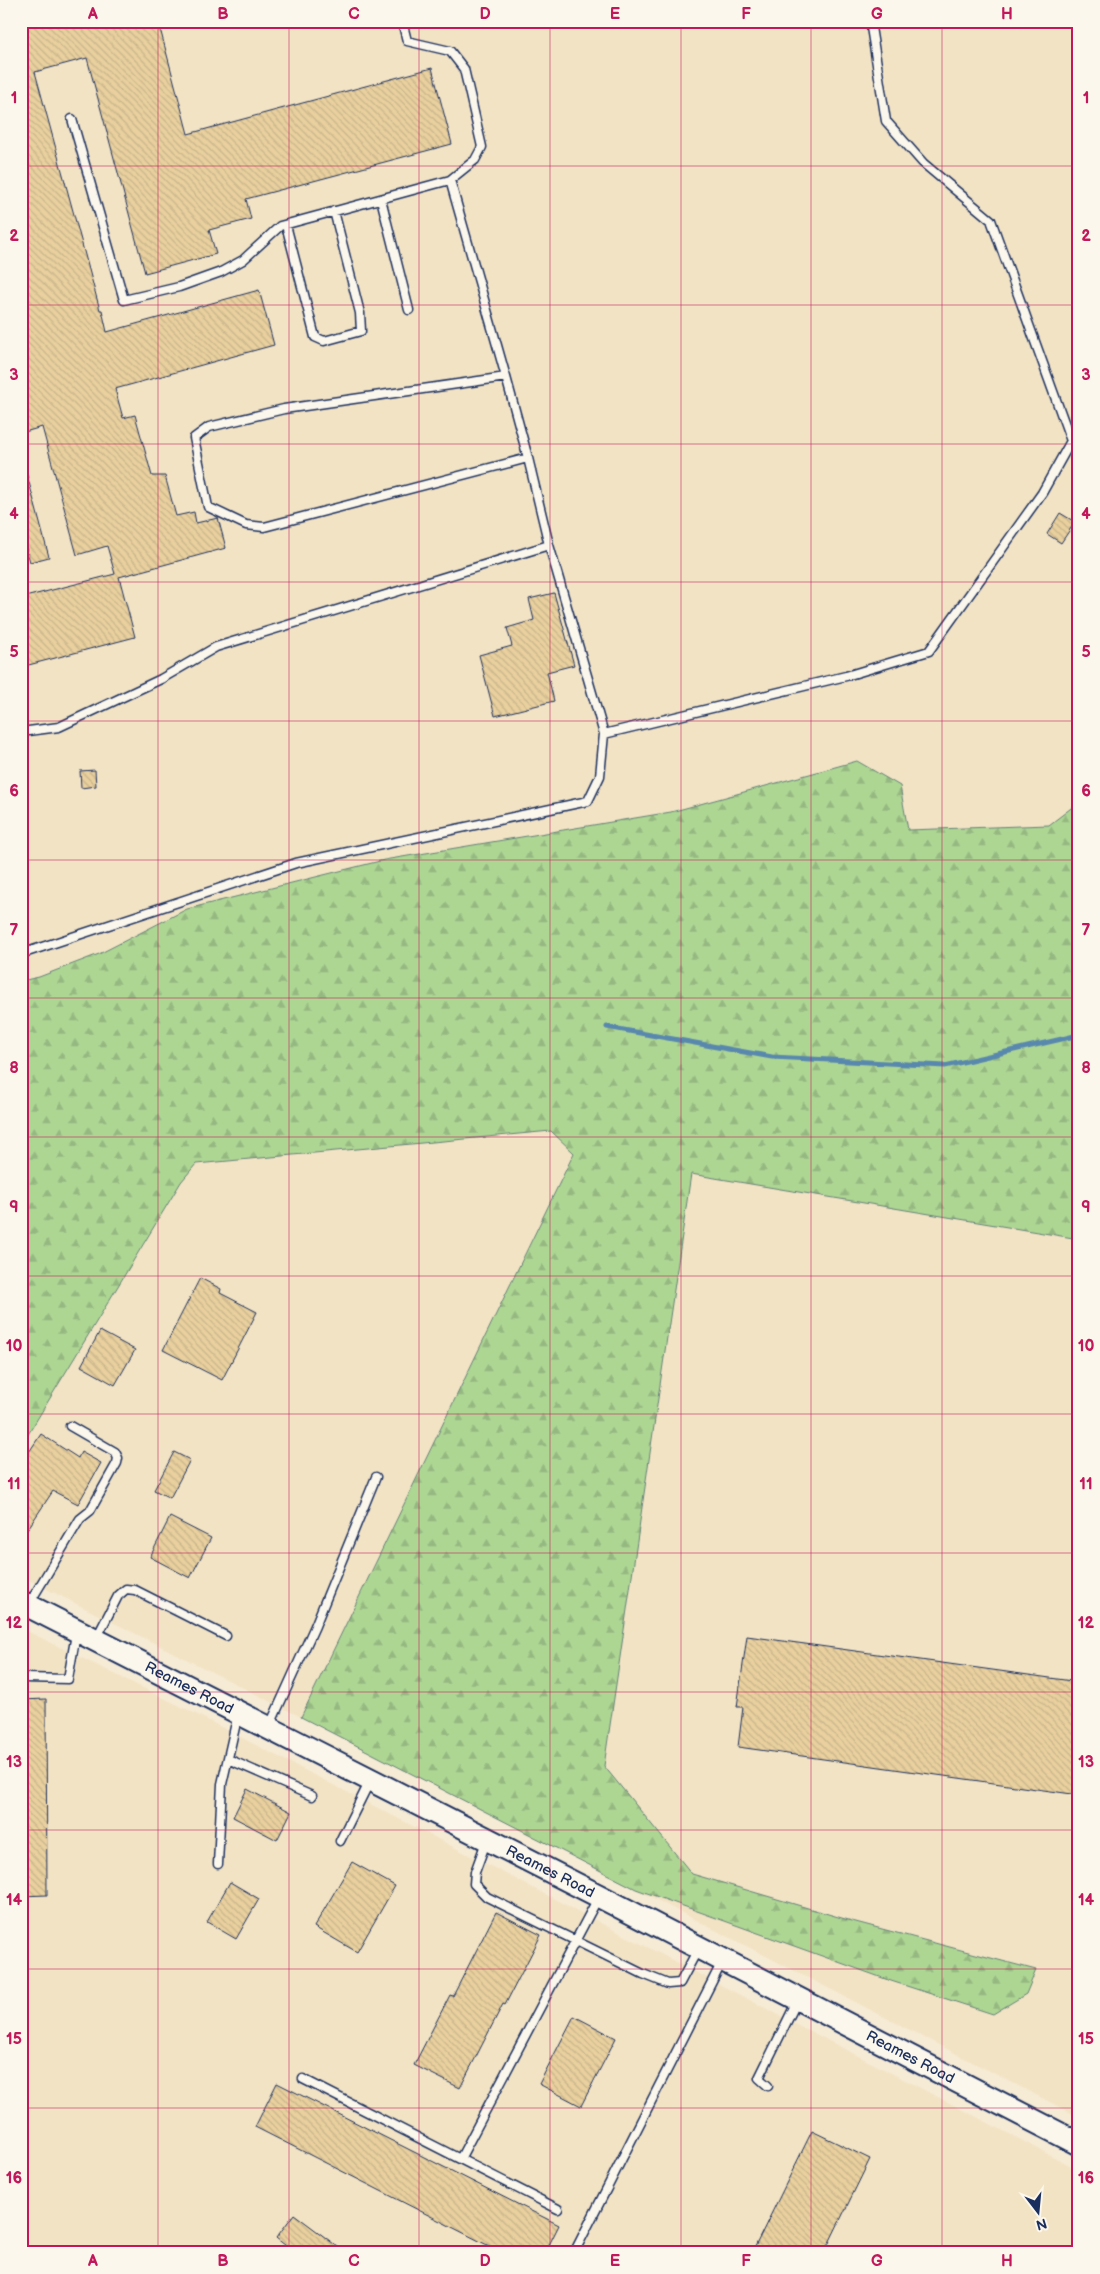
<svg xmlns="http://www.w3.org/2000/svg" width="1100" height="2274" font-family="'Balsamiq Sans',sans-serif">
  <defs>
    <pattern id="forest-firs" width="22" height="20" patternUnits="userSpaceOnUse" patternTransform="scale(1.25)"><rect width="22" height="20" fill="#aed693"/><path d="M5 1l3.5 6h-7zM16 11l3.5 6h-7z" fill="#95b881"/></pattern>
    <pattern id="building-back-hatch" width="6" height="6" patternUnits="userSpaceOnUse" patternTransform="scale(1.25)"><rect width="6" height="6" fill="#e9d09e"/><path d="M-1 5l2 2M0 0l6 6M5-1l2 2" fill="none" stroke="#c7b38a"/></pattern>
  </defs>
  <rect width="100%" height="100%" fill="#f6ebd5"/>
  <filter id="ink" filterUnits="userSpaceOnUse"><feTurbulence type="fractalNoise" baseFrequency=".02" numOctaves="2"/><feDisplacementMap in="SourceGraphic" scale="10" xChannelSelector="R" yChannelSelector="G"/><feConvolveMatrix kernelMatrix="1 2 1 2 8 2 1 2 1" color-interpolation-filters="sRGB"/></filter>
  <g filter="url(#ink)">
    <path fill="#f2e3c4" d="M21 21H1079V2117L301 1717 21 1576Z
      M21 1628 190 1711 1079 2170V2253H21Z"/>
    <path fill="url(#forest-firs)" stroke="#648278" d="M857 761 900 786 908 830 1049 825 1079 802V1239L691 1174 604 1766 692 1874 852 1921 1036 1970 1026 1994 993 2014 891 1981 636 1889 301 1717 574 1153 551 1131 196 1164 181 1182 21 1446V981L39 977 99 954 187 909 384 860 671 812Z"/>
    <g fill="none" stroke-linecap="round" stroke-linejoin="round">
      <path stroke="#5988ad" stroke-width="5" d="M607 1027 772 1057 945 1066 1079 1035"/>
    </g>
    <path fill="url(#building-back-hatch)" stroke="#1b2f5e" d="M21 21H158L188 134 432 68 452 144 246 199 251 219 209 230 216 254 145 273 87 58 35 72 100 310H102L107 332 259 290 274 345 115 389 123 418 135 415 152 476H165L176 516 194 512 196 523 218 518 226 548 119 577 135 637 21 667V598L115 574 107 546 77 555 42 427 21 433Z
      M21 471H26L49 557 30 562 21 530Z
      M1060 513 1075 522 1061 543 1047 534Z
      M554 593 574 665 547 672 554 701 495 716 479 655 512 646 507 628 534 620 529 599Z
      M95 770 96 786 81 788 80 771Z
      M200 1278 221 1289 220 1293 257 1312 222 1380 163 1350Z
      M100 1331 135 1350 115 1385 81 1366Z
      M41 1434 78 1458 81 1452 101 1463 78 1504 53 1491 21 1539V1464Z
      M174 1452 190 1460 170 1498 154 1490Z
      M170 1517 211 1538 190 1578 150 1557Z
      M747 1636 1079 1682V1795L738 1747 743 1707H737Z
      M46 1699 47 1895 21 1896V1700Z
      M247 1789 291 1812 277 1840 233 1817Z
      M352 1862 395 1886 357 1952 314 1927Z
      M230 1882 259 1899 236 1939 207 1922Z
      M496 1912 541 1935 505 2005 503 2004 460 2088 414 2065 450 1995 453 1996Z
      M574 2016 616 2038 581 2106 539 2084Z
      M277 2083 559 2225 545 2253H503L255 2127Z
      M812 2131 870 2159 824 2253H752Z
      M294 2214 346 2253H295L276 2238Z"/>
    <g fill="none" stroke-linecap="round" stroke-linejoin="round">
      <g stroke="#1b2f5e" stroke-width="11">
        <path id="lane" d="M72 119 124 300 179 287 221 272 243 260 280 226 450 180 475 160 482 147 464 69 450 51 407 41 402 21
          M450 180 506 377 284 409 209 427 194 438 208 507 246 525 264 527 528 458 506 377
          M381 199 409 310
          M286 225 315 337 324 341 361 331 360 313 334 211
          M21 732 59 727 161 679 216 647 549 545 528 458
          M604 734 846 676 929 651 1042 493 1071 441 991 220 923 163 886 121 870 21
          M21 954 296 863 588 801 600 776 604 734 549 545
          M29 1604 80 1519 90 1511 117 1463 118 1458 115 1452 70 1426
          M96 1639 118 1596 126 1589 135 1590 226 1636
          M25 1678 68 1679 76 1634
          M270 1725 315 1626 376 1477
          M228 1759 312 1796
          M340 1841 370 1781
          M486 1842 475 1872 474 1884 487 1897 643 1974 668 1984 680 1983 698 1949
          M218 1864 222 1784 238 1714
          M303 2079 558 2209
          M768 2086 759 2078 797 2001
          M460 2159 598 1898
          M574 2253 722 1962"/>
      </g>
      <g stroke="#1b2f5e" stroke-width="26">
        <g id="secondary">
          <path id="s1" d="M21 1602 599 1896 1079 2144"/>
        </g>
      </g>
      <use href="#lane" stroke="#fbf7ec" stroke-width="8"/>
      <use href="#secondary" stroke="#fbf7ec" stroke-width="22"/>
    </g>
  </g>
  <path fill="none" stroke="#c2185b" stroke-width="1" stroke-opacity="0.55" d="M158 21V2253M289 21V2253M419 21V2253M550 21V2253M681 21V2253M811 21V2253M942 21V2253M21 166H1079M21 305H1079M21 444H1079M21 582H1079M21 721H1079M21 860H1079M21 998H1079M21 1137H1079M21 1276H1079M21 1414H1079M21 1553H1079M21 1692H1079M21 1830H1079M21 1969H1079M21 2108H1079"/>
  <g text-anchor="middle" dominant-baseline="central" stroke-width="4.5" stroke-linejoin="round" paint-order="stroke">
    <g font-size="15" fill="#1b2f5e" stroke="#fbf7ec">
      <text stroke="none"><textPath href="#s1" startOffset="189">Reames Road</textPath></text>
      <text stroke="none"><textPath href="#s1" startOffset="594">Reames Road</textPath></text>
      <text stroke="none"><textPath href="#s1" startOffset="999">Reames Road</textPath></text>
    </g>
  </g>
  <rect width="1100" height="2274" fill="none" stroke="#fbf7ec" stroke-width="55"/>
  <g transform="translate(1038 2212) rotate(164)" stroke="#fbf7ec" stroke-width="4" paint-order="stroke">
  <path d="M0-4L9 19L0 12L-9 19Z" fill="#1b2f5e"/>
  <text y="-8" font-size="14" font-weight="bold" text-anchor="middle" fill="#1b2f5e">N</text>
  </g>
  <rect x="28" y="28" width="1044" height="2218" fill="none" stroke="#c2185b" stroke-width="2"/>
  <g font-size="16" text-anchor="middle" font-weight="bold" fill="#c2185b">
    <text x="93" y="19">A</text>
    <text x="223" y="19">B</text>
    <text x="354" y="19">C</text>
    <text x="485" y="19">D</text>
    <text x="615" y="19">E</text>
    <text x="746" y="19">F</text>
    <text x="877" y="19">G</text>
    <text x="1007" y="19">H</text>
    <text x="14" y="103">1</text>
    <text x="1086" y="103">1</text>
    <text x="14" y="241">2</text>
    <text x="1086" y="241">2</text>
    <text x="14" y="380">3</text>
    <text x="1086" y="380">3</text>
    <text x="14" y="519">4</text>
    <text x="1086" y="519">4</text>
    <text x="14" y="657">5</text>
    <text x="1086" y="657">5</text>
    <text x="14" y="796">6</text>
    <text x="1086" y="796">6</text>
    <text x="14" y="935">7</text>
    <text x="1086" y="935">7</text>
    <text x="14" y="1073">8</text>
    <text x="1086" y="1073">8</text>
    <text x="14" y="1212">9</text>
    <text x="1086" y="1212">9</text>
    <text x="14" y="1351">10</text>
    <text x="1086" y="1351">10</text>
    <text x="14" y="1489">11</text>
    <text x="1086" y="1489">11</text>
    <text x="14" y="1628">12</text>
    <text x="1086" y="1628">12</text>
    <text x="14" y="1767">13</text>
    <text x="1086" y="1767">13</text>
    <text x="14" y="1905">14</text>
    <text x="1086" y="1905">14</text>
    <text x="14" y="2044">15</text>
    <text x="1086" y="2044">15</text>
    <text x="14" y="2183">16</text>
    <text x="1086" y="2183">16</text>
    <text x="93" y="2266">A</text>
    <text x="223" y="2266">B</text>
    <text x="354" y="2266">C</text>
    <text x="485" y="2266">D</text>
    <text x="615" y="2266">E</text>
    <text x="746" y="2266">F</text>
    <text x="877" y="2266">G</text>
    <text x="1007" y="2266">H</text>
  </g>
</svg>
